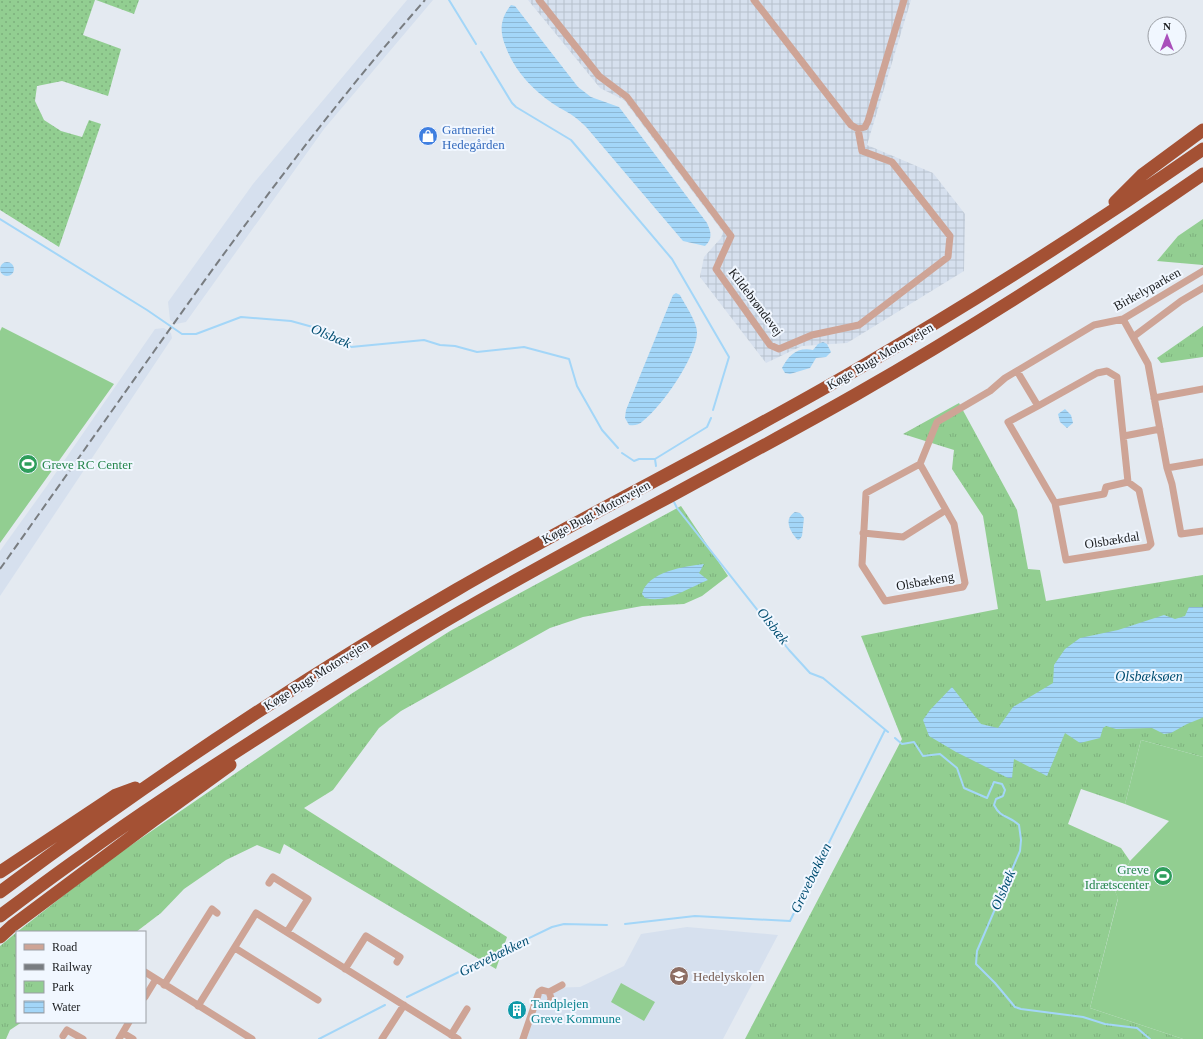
<svg xmlns="http://www.w3.org/2000/svg" width="1203" height="1039" font-family="Georgia,serif">
  <defs>
    <pattern id="industrial-grid" width="8" height="8" patternUnits="userSpaceOnUse"><rect width="8" height="8" fill="#d6e0ee"/><path d="M0 4h8M4 0v8" fill="none" stroke="#b7c0cc"/></pattern>
    <pattern id="grass-dots" width="8" height="8" patternUnits="userSpaceOnUse"><rect width="8" height="8" fill="#92ce91"/><path d="M2 2h.1M6 6h.1" fill="none" stroke="#7db07d" stroke-width="1.8" stroke-linecap="round"/></pattern>
    <pattern id="park-tufts" width="24" height="20" patternUnits="userSpaceOnUse"><rect width="24" height="20" fill="#92ce91"/><path d="M3 7l-1-3M5 7V3M7 7l1-3M15 17l-1-3M17 17v-4M19 17l1-3" fill="none" stroke="#7db07d"/></pattern>
    <pattern id="water-rules" width="6" height="5" patternUnits="userSpaceOnUse"><rect width="6" height="5" fill="#a3d6f8"/><path d="M0 2.5h6" fill="none" stroke="#8cb7d4"/></pattern>
  </defs>
  <rect width="100%" height="100%" fill="#e4eaf1"/>
  <path fill="#d6e0ee" d="M407 0H433L324 129 186 322 176 324 170 320 168 302 253 184Z
    M164 328 171 333 172 338 0 596V551L46 487 155 329Z
    M687 927 778 935 723 1039H527L543 988 580 987 624 966 641 934Z"/>
  <path fill="url(#industrial-grid)" d="M528 0H911L867 145 933 173 965 214 964 271 847 343 802 346 766 363 700 277 704 257 721 238 723 232 624 100 600 88Z"/>
  <path fill="url(#grass-dots)" d="M0 0H95L83 35 121 49 108 96 62 81 37 86 35 101 44 120 61 131 82 137 89 120 101 124 59 247 0 210Z
    M96 0H139L134 14Z"/>
  <path fill="url(#park-tufts)" d="M1203 219V265L1157 261 1178 236Z
    M1203 326V357L1161 363 1157 358Z
    M959 403 1017 510 1028 569 1040 570 1046 601 1203 575V757L1141 740 1125 804 1081 789 1068 824 1121 848 1130 861 1115 891 1118 898 1090 1008 1183 1039H745L902 739 861 636 998 609 983 516 952 469 954 450 903 434Z
    M681 506 728 576 702 596 684 604 642 606 583 617 550 628 401 711 379 728 333 790 304 808 507 937 496 969 284 844 280 854 257 845 226 860 184 889 161 913 136 932H17L105 863 351 694 450 631Z
    M17 932V1022H22L10 1030 6 1039H0V946Z"/>
  <path fill="#92ce91" d="M2 327 114 384 0 543V331Z
    M1141 740 1203 757V1039H1183L1090 1008 1118 899 1115 891 1130 861 1169 821 1125 804Z
    M621 983 655 1002 644 1021 611 1002Z"/>
  <path fill="url(#water-rules)" d="M511 5 515 6 578 87 591 97 619 107 707 223C711 232 713 238 705 246L683 241 587 128C584 125 580 121 576 118 569 112 560 109 552 103 531 88 514 70 505 45 499 29 501 18 511 5Z
    M0 269a7 7 0 1 1 14 0a7 7 0 1 1-14 0Z
    M676 293 680 295C685 305 698 323 697 334 695 359 662 406 643 421 639 425 634 426 629 425L625 418 626 410 673 295Z
    M823 342 827 344 831 352 826 357 816 358 810 368 790 374 785 373 782 368C789 355 797 347 813 350L818 344Z
    M1065 409 1071 415 1073 423 1067 428 1060 422 1058 414Z
    M795 512 800 513 804 518 802 536 800 539 798 540C790 532 783 519 795 512Z
    M704 564 699 573 708 580C688 588 666 604 645 598L642 594C647 572 685 566 704 564Z
    M1189 607H1203V717L1202 718 1187 724 1171 733 1164 734 1152 728 1116 729 1106 726 1103 728 1100 738 1080 743 1065 733 1047 776 1014 759 1012 778H1008L956 752 929 736 923 720 930 710 952 687 981 724 998 728 1013 707 1053 683 1054 665 1065 649 1080 638 1118 630 1164 615 1175 619 1185 616Z"/>
  <g fill="none" stroke-linecap="round" stroke-linejoin="round">
    <path stroke="#a3d6f8" stroke-width="2" d="M449 0 476 44
      M481 52 512 103 516 107 571 140 672 259 729 357 713 410
      M0 219 147 310 182 334H196L241 317 291 321 320 329 351 347 424 340 440 345 455 346 477 352 524 347 569 359 577 386 602 430 618 448
      M622 453 634 461 639 459H655L656 466
      M655 459 707 427 711 418
      M674 502 677 508 789 650 810 673 823 678 888 732
      M895 738 902 744 914 742 923 756 940 754 957 768 964 788 987 798 994 782 1002 784 1005 790 1003 796 996 799 994 805C1001 819 1009 815 1019 825L1021 840 1020 851 977 951 976 964 995 983 1015 1007 1021 1009 1083 1017 1105 1024 1137 1028 1150 1039
      M625 924 695 916 790 921 885 730
      M407 997 552 927 564 924 607 925
      M319 1039 385 1005"/>
    <path stroke="#cea496" stroke-width="7" d="M539 0 599 76 627 97 731 236 716 269 770 345 779 349 812 335 859 325 948 257 950 236 892 162 862 151 858 129
      M754 0 851 125 858 129 865 127 868 121 904 0
      M1123 319 1148 364 1167 468 1172 484 1181 534 1203 531
      M1133 337 1181 301 1203 288
      M1017 371 1038 406 1097 373 1107 371 1117 377 1128 482 1139 490 1151 544 1148 547 1066 560 1055 503 1008 422 1038 406
      M1154 398 1203 389
      M1124 436 1160 429
      M920 464 866 493 862 565 885 601 963 587 965 583 954 524 920 464 937 422 990 391 1005 378 1094 325 1123 319 1203 271
      M1167 468 1203 462
      M1055 503 1104 494 1106 487 1128 482
      M863 533 903 537 946 510
      M269 883 273 877 308 899 287 932
      M235 948 318 1000
      M345 969 366 936 400 957 397 962
      M145 972 252 1039
      M164 985 212 909 217 913
      M145 997 156 979
      M198 1006 256 913 458 1039
      M534 1006H546L550 1003 551 998 549 992
      M123 1033 133 1039
      M451 1035 467 1009
      M63 1036 67 1030 83 1039
      M119 1039 129 1022
      M382 1039 404 1005
      M523 1039 539 992 542 990 549 992 562 985"/>
    <path stroke="#a45134" stroke-width="13" d="M1115 202 1142 175 1203 130
      M0 872 116 795 135 788
      M0 892C146 783 298 681 456 590 585 515 720 449 849 374 970 304 1088 229 1203 149
      M0 916C28 895 57 873 86 853 139 814 195 778 251 742 321 697 391 652 462 611 591 536 725 469 855 395 974 327 1090 252 1203 174
      M0 937 12 926 154 820 230 765"/>
    <path stroke="#797d81" stroke-width="2" stroke-dasharray="8 4" stroke-linecap="butt" d="M0 569C46 504 92 439 138 374 229 245 321 118 425 0"/>
  </g>
  <defs>
    <g id="shop-disc" transform="scale(1)"><circle r="9.5" fill="#3f7fe0" stroke="#f1f7ff"/><path d="M-5-2.5h2.3a2.7 3.5 0 0 1 5.4 0H5L5.5 6h-11ZM-1.5-2.5h3a1.5 2.3 0 0 0-3 0Z" fill="#fff"/></g>
    <g id="stadium-disc" transform="scale(1)"><circle r="9.5" fill="#2e9e5b" stroke="#f1f7ff"/><path d="M0-5a6.5 5 0 1 0 0 10a6.5 5 0 1 0 0-10ZM-3.5-1.8h7v3.6h-7Z" fill="#fff"/></g>
    <g id="school-disc" transform="scale(1)"><circle r="9.5" fill="#8d6e63" stroke="#f1f7ff"/><path d="M0-5L7-2L0 1L-7-2ZM-4 1L0 2.5L4 1V4Q0 6-4 4Z" fill="#fff"/></g>
    <g id="building-disc" transform="scale(1)"><circle r="9.5" fill="#0f9aa8" stroke="#f1f7ff"/><path d="M-4-6H4V6H1V3H-1V6H-4ZM-2.5-4.3h1.7v1.8h-1.7ZM.8-4.3h1.7v1.8H.8ZM-2.5-1h1.7V.8h-1.7ZM.8-1h1.7V.8H.8Z" fill="#fff"/></g>
  </defs>
  <g fill-rule="evenodd">
    <use href="#shop-disc" x="428" y="136"/>
    <use href="#stadium-disc" x="28" y="464"/>
    <use href="#stadium-disc" x="1163" y="876"/>
    <use href="#school-disc" x="679" y="976"/>
    <use href="#building-disc" x="517" y="1010"/>
  </g>
  <g text-anchor="middle" dominant-baseline="central" stroke-width="4" stroke-linejoin="round" paint-order="stroke">
    <g font-size="13" fill="#366cbe" stroke="#f1f7ff" text-anchor="start">
      <text x="442" y="129">Gartneriet<tspan x="442" dy="15">Hedegården</tspan></text>
    </g>
    <g font-size="13" fill="#1a1c1e" stroke="#f1f7ff">
      <text transform="translate(1147 289) rotate(-29)">Birkelyparken</text>
      <text transform="translate(756 302) rotate(53)">Kildebrøndevej</text>
      <text transform="translate(880 356) rotate(-30)">Køge Bugt Motorvejen</text>
      <text transform="translate(596 512) rotate(-28)">Køge Bugt Motorvejen</text>
      <text transform="translate(1112 540) rotate(-9)">Olsbækdal</text>
      <text transform="translate(925 581) rotate(-10)">Olsbækeng</text>
      <text transform="translate(316 675) rotate(-32)">Køge Bugt Motorvejen</text>
    </g>
    <g font-size="13" fill="#27864d" stroke="#f1f7ff" text-anchor="start">
      <text x="42" y="464">Greve RC Center</text>
      <text x="1149" y="869" text-anchor="end">Greve<tspan x="1149" dy="15">Idrætscenter</tspan></text>
    </g>
    <g font-size="13" fill="#785e54" stroke="#f1f7ff" text-anchor="start">
      <text x="693" y="976">Hedelyskolen</text>
    </g>
    <g font-size="13" fill="#0d838f" stroke="#f1f7ff" text-anchor="start">
      <text x="531" y="1003">Tandplejen<tspan x="531" dy="15">Greve Kommune</tspan></text>
    </g>
    <g font-size="14" font-style="italic" fill="#004d71" stroke="#f1f7ff">
      <text transform="translate(331 336) rotate(23)">Olsbæk</text>
      <text transform="translate(773 626) rotate(52)">Olsbæk</text>
      <text x="1149" y="676">Olsbæksøen</text>
      <text transform="translate(811 878) rotate(-64)">Grevebækken</text>
      <text transform="translate(1003 890) rotate(-67)">Olsbæk</text>
      <text transform="translate(494 956) rotate(-26)">Grevebækken</text>
    </g>
  </g>
  <rect x="16" y="931" width="130" height="92" fill="#f1f7ff" stroke="#9b9fa5"/>
  <rect x="24" y="944" width="20" height="6" fill="#cea496" stroke="#9b9fa5"/>
  <text x="52" y="951" font-size="12" fill="#1a1c1e">Road</text>
  <rect x="24" y="964" width="20" height="6" fill="#797d81" stroke="#9b9fa5"/>
  <text x="52" y="971" font-size="12" fill="#1a1c1e">Railway</text>
  <rect x="24" y="981" width="20" height="12" fill="url(#park-tufts)" stroke="#9b9fa5"/>
  <text x="52" y="991" font-size="12" fill="#1a1c1e">Park</text>
  <rect x="24" y="1001" width="20" height="12" fill="url(#water-rules)" stroke="#9b9fa5"/>
  <text x="52" y="1011" font-size="12" fill="#1a1c1e">Water</text>
  <g transform="translate(1167 36)"><circle r="19" fill="#f1f7ff" stroke="#9b9fa5"/>
  <path d="M0-3L7 15L0 10L-7 15Z" fill="#a94fbb"/>
  <text y="-6" font-size="11" font-weight="bold" text-anchor="middle" fill="#1a1c1e">N</text>
  </g>
</svg>
